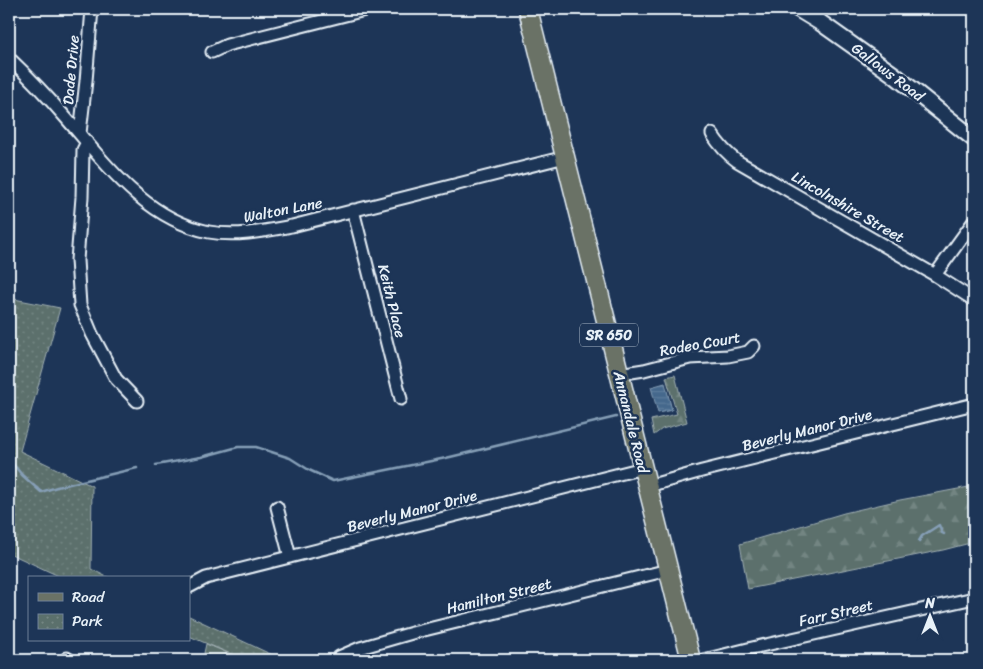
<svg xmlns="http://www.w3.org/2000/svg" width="983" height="669" font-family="Sriracha,sans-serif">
  <defs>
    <pattern id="forest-firs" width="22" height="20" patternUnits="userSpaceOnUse" patternTransform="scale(1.25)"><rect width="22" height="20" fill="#5b706c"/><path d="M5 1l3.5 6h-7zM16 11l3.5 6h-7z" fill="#738582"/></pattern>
    <pattern id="park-dots" width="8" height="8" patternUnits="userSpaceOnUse" patternTransform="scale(1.25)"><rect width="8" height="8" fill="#5b706c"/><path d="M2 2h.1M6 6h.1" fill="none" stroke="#738582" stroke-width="1.8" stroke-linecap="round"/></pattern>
    <pattern id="water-rules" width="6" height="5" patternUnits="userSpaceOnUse" patternTransform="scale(1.25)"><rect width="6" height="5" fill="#44688c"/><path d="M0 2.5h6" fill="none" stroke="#5f7e9d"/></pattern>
  </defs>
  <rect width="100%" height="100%" fill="#1d3557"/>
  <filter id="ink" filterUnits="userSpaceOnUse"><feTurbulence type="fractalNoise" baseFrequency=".02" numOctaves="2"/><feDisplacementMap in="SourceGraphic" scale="10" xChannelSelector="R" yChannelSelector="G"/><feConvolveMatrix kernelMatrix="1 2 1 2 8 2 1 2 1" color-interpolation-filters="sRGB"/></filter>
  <g filter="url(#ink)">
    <path fill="url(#forest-firs)" stroke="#a2b0b2" d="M675 375 687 422 662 429 654 435 651 420 677 414 666 377Z
      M974 486V542L943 550 748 589 740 544 844 513 900 500Z
      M206 644 245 660H219L204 653Z"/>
    <path fill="url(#park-dots)" stroke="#a2b0b2" d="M9 298 60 308 20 451 92 486 91 569 109 578H63L9 553Z
      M189 616 283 660H245L189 636Z"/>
    <path fill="url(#water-rules)" stroke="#869fb7" d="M665 383 672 410 658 413 651 387Z"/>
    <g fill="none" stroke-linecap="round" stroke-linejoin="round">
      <path stroke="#869fb7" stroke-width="2.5" d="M9 459 22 475 41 492 57 487 137 468
        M156 465 201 457 238 447H256L290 458 309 470 333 481 446 458 616 417
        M919 541 922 536 939 525 942 533 944 534"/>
      <g stroke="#e8f1f8" stroke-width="15">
        <path id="street" d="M212 52 227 45 369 9
          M9 58C29 77 48 97 66 118 106 164 145 219 209 232 236 237 265 231 292 226L565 157
          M80 133 86 81 92 9
          M712 134C719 145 726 153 737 161L935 275 974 300
          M87 142 83 150 82 197 77 260 80 305 92 334 116 379 137 401
          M353 210 401 399
          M935 275 974 221
          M619 374 644 370 690 358 728 356 748 352 754 346
          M648 486 702 471 974 404
          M277 507 290 557
          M189 587 206 578 643 468
          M339 657 360 648 412 633 668 570
          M67 660V658L70 660
          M704 660 752 648 974 598"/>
      </g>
      <g stroke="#e8f1f8" stroke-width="19">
        <path id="secondary" d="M798 9 821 23 893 74 974 139"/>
      </g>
      <g stroke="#e8f1f8" stroke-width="21">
        <path id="primary" d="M528 9 691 660"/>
      </g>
      <use href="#street" stroke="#1d3557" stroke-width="11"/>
      <use href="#secondary" stroke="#1d3557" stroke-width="15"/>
      <use href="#primary" stroke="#6a7266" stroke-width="18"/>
    </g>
  </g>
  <g text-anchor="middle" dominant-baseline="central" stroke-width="5" stroke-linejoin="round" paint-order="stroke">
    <rect fill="#1d3557" stroke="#abb9c8" stroke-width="1" x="580" y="323.5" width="58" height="23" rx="4"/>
    <g font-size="14" font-weight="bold" fill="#e8f1f8">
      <text x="609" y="335">SR 650</text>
    </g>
    <g font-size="15" fill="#e8f1f8" stroke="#1d3557">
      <text transform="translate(71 70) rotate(-85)">Dade Drive</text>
      <text transform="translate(888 72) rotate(37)">Gallows Road</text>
      <text transform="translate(848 207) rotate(30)">Lincolnshire Street</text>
      <text transform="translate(283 210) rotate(-11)">Walton Lane</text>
      <text transform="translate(392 301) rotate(76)">Keith Place</text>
      <text transform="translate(700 344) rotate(-10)">Rodeo Court</text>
      <text transform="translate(631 422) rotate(76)">Annandale Road</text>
      <text transform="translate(807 430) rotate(-14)">Beverly Manor Drive</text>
      <text transform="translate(412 511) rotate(-14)">Beverly Manor Drive</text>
      <text transform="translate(499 596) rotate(-14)">Hamilton Street</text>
      <text transform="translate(836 613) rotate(-13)">Farr Street</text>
    </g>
  </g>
  <rect width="983" height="669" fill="none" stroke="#1d3557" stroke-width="30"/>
  <rect x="15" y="15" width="953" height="639" fill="none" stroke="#e8f1f8" stroke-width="2" filter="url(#ink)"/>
  <rect x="28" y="576" width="162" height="65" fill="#1d3557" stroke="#6e8097"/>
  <rect x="38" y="593" width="25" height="8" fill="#6a7266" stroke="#6e8097"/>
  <text x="72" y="602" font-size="15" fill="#e8f1f8">Road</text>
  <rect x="38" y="614" width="25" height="15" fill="url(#park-dots)" stroke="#6e8097"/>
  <text x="72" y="626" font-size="15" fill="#e8f1f8">Park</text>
  <g transform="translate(930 616)" stroke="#1d3557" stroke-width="4" paint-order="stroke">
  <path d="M0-4L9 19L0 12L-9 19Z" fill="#e8f1f8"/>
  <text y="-8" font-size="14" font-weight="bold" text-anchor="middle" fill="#e8f1f8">N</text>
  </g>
</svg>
